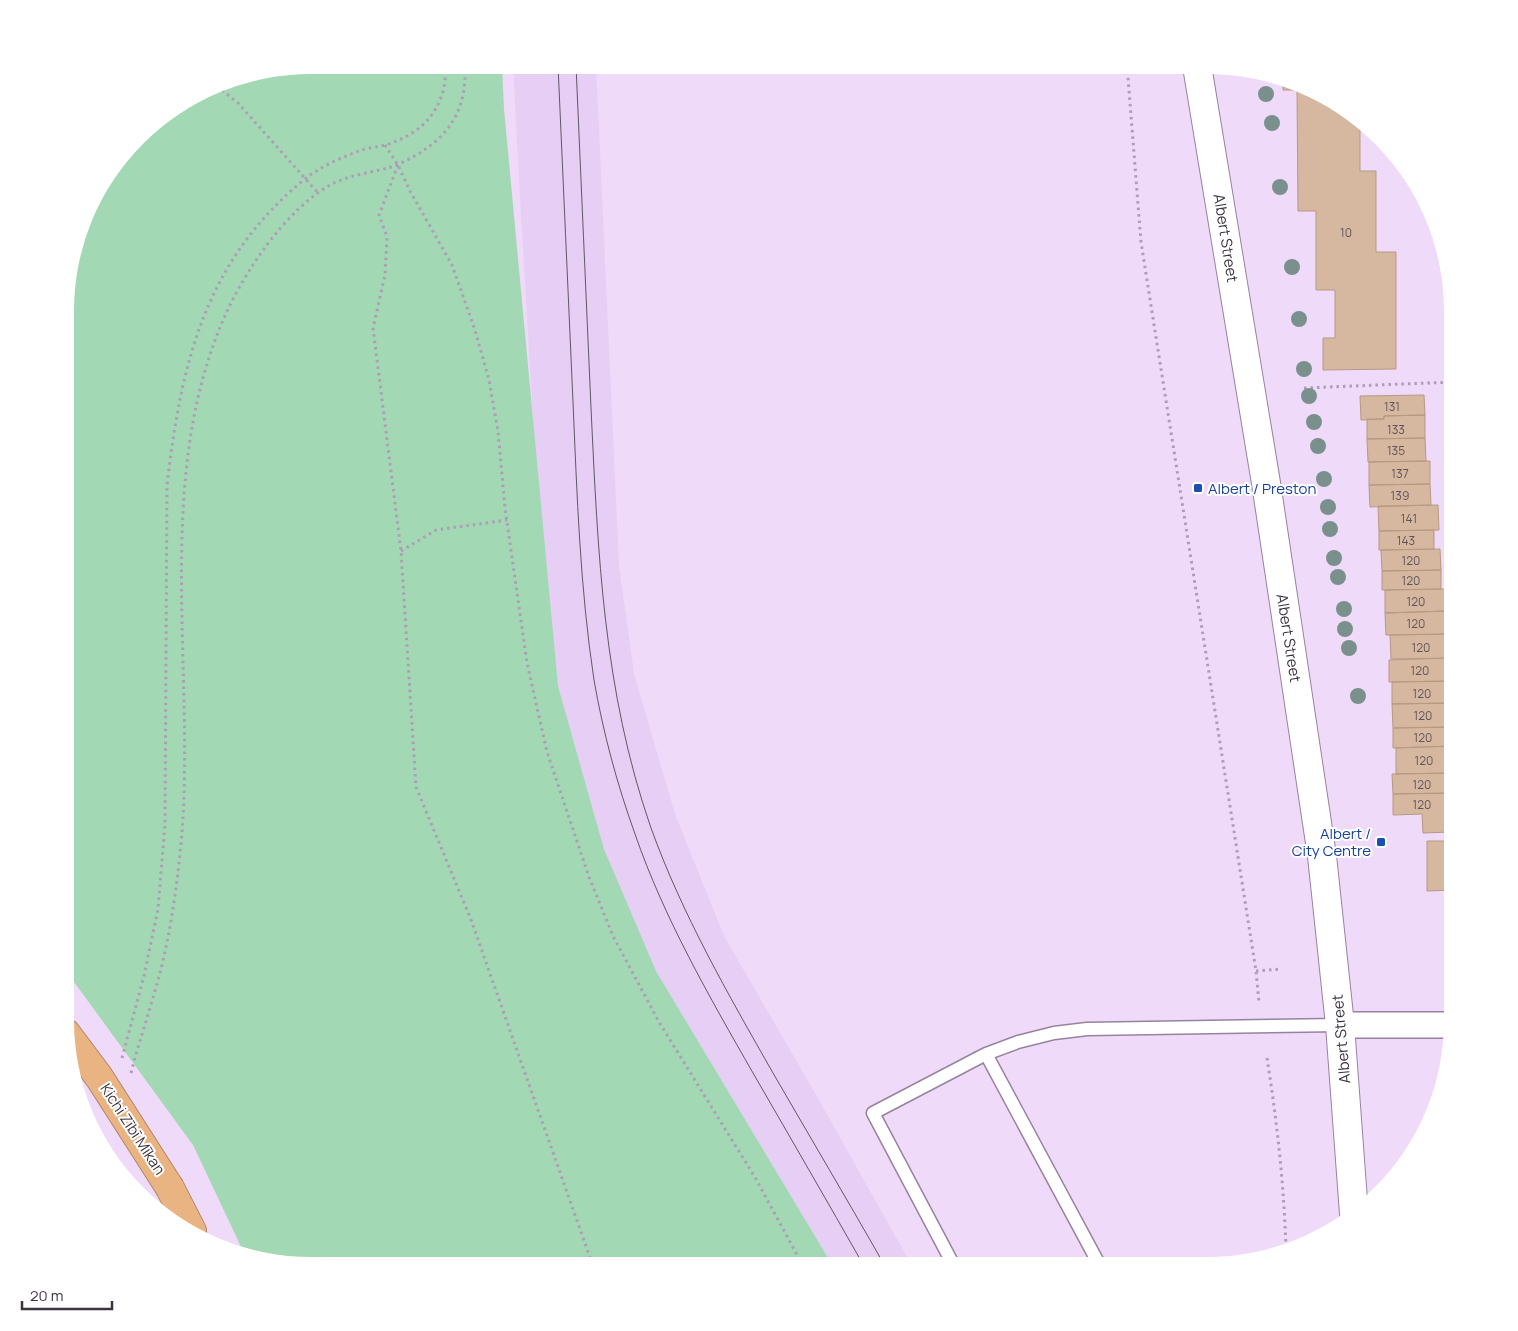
<svg xmlns="http://www.w3.org/2000/svg" width="1518" height="1331" font-family="Manrope,sans-serif">
  <rect width="100%" height="100%" fill="#efdaf9"/>
  <path fill="#e7cef4" d="M513 65H596L619 566 634 674 675 814 724 936 819 1100 912 1266H833L656 971 604 849 558 686 542 573 520 197Z"/>
  <path fill="#a3d8b4" d="M310 65H502L504 109 558 686 604 849 656 971 833 1266H310L244 1253 193 1145 66 971 67 278 98 188 149 126 231 78Z"/>
  <path fill="#d6b8a1" stroke="#b79983" d="M1283 81 1316 90 1360 121V171H1376V252H1396V369L1323 370V338H1335V290H1316V211H1298L1297 90H1283Z
    M1424 395 1425 415 1384 416V419L1361 420 1360 396Z
    M1425 415V438L1367 439V419H1384V416Z
    M1425 438 1426 461 1368 462 1367 439Z
    M1430 461V484L1369 485V462Z
    M1430 484 1431 505 1370 507 1369 485Z
    M1438 505 1439 530 1379 531 1378 506Z
    M1434 530V549L1379 550V531Z
    M1440 549 1441 570 1382 571 1381 550Z
    M1441 570V589L1382 590V571Z
    M1447 589V611L1385 613V590Z
    M1447 611V634L1386 635 1385 613Z
    M1451 634V658L1391 659 1390 635Z
    M1451 658 1452 681 1389 682V660Z
    M1452 681 1453 703 1392 704V682Z
    M1453 703V727L1393 728 1392 704Z
    M1453 727V746L1393 748V728Z
    M1453 746V773L1396 774V748Z
    M1451 773V793L1393 794 1392 774Z
    M1451 793 1452 832 1423 833 1422 814 1393 815V794Z
    M1427 841H1453V890L1427 891Z"/>
  <g fill="none" stroke-linecap="round" stroke-linejoin="round">
    <g stroke="#96839f" stroke-width="15">
      <path id="lane" d="M986 1054 1100 1266
        M954 1266 873 1113 986 1054 1018 1042 1054 1033 1087 1029 1340 1025"/>
    </g>
    <g stroke="#96839f" stroke-width="28">
      <path id="street" d="M1340 1025H1452"/>
    </g>
    <g stroke="#96839f" stroke-width="30">
      <path id="secondary" d="M1197 66 1266 483 1322 856 1340 1025 1354 1214"/>
    </g>
    <g stroke="#ad876b" stroke-width="30">
      <path id="highway" d="M66 1033 78 1049
        M170 1188 192 1231"/>
    </g>
    <path stroke="#ae9db5" stroke-width="3" stroke-dasharray="2.5 4" stroke-linecap="butt" d="M1127 65 1141 242 1256 971 1259 1002
      M1127 68 1140 66
      M217 86 238 103 318 193
      M385 145 398 165 410 191 452 265 475 330 489 380 498 431 505 508 527 663 547 752 589 877 613 936 659 1022 756 1179 803 1266
      M398 165 379 215 387 237 385 275 373 328 401 551 416 787 470 917 593 1266
      M1304 388 1453 382
      M401 551 436 530 507 520
      M1256 971 1281 969
      M122 1058 144 976 158 909 165 824 167 485C181 364 205 260 305 179 320 167 340 158 359 151 367 148 376 147 385 145 409 138 429 125 439 102 444 91 447 77 444 65
      M1267 1058C1277 1121 1284 1185 1286 1249
      M131 1073C140 1038 152 1004 161 969 172 924 178 878 182 833 195 660 152 470 229 307 250 264 288 209 330 185 348 175 371 173 391 167 398 165 405 161 411 158 450 137 467 109 465 65"/>
    <use href="#lane" stroke="#fff" stroke-width="12"/>
    <use href="#street" stroke="#fff" stroke-width="25"/>
    <use href="#secondary" stroke="#fff" stroke-width="28"/>
    <use href="#highway" stroke="#eab482" stroke-width="28"/>
    <path stroke="#615767" stroke-width="1" d="M558 65C563 177 568 290 573 402 577 495 580 588 594 680 603 732 617 784 635 834 664 918 709 996 753 1073 790 1137 827 1201 864 1266
      M576 65C581 180 586 294 591 408 598 553 603 690 651 828 682 914 728 994 773 1073 810 1137 848 1201 885 1266"/>
    <g stroke="#ad876b" stroke-width="30" stroke-linecap="butt">
      <path id="highway-bridge" d="M78 1049 99 1077 170 1188"/>
    </g>
    <use href="#highway-bridge" stroke="#eab482" stroke-width="28"/>
  </g>
  <g fill="#7a908c">
    <circle cx="1266" cy="94" r="8"/>
    <circle cx="1272" cy="123" r="8"/>
    <circle cx="1280" cy="187" r="8"/>
    <circle cx="1292" cy="267" r="8"/>
    <circle cx="1299" cy="319" r="8"/>
    <circle cx="1304" cy="369" r="8"/>
    <circle cx="1309" cy="396" r="8"/>
    <circle cx="1314" cy="422" r="8"/>
    <circle cx="1318" cy="446" r="8"/>
    <circle cx="1324" cy="479" r="8"/>
    <circle cx="1328" cy="507" r="8"/>
    <circle cx="1330" cy="529" r="8"/>
    <circle cx="1334" cy="558" r="8"/>
    <circle cx="1338" cy="577" r="8"/>
    <circle cx="1344" cy="609" r="8"/>
    <circle cx="1345" cy="629" r="8"/>
    <circle cx="1349" cy="648" r="8"/>
    <circle cx="1358" cy="696" r="8"/>
  </g>
  <g fill="#1a4fb4" stroke="#fff" stroke-width="2">
    <rect x="1193" y="483" width="10" height="10" rx="2.5"/>
    <rect x="1376" y="837" width="10" height="10" rx="2.5"/>
  </g>
  <g text-anchor="middle" dominant-baseline="central" stroke-width="4" stroke-linejoin="round" paint-order="stroke">
    <g font-size="12" fill="#625458">
      <text x="1346" y="232">10</text>
      <text x="1392" y="406">131</text>
      <text x="1396" y="429">133</text>
      <text x="1396" y="450">135</text>
      <text x="1400" y="473">137</text>
      <text x="1400" y="495">139</text>
      <text x="1409" y="518">141</text>
      <text x="1406" y="540">143</text>
      <text x="1411" y="560">120</text>
      <text x="1411" y="580">120</text>
      <text x="1416" y="601">120</text>
      <text x="1416" y="623">120</text>
      <text x="1421" y="647">120</text>
      <text x="1420" y="670">120</text>
      <text x="1422" y="693">120</text>
      <text x="1423" y="715">120</text>
      <text x="1423" y="737">120</text>
      <text x="1424" y="760">120</text>
      <text x="1422" y="784">120</text>
      <text x="1422" y="804">120</text>
    </g>
    <g font-size="15" fill="#3b333f" stroke="#fff">
      <text transform="translate(1226 238) rotate(81)">Albert Street</text>
      <text transform="translate(1289 638) rotate(81)">Albert Street</text>
      <text transform="translate(1341 1039) rotate(-95)">Albert Street</text>
      <text transform="translate(133 1129) rotate(57)">Kichi Zībī Mīkan</text>
    </g>
    <g font-size="15" fill="#164399" stroke="#fff" text-anchor="start">
      <text x="1208" y="488">Albert / Preston</text>
      <text x="1371" y="833" text-anchor="end">Albert /<tspan x="1371" dy="17">City Centre</tspan></text>
    </g>
  </g>
  <path d="M0 0H1518V1331H0ZM311 74H1207A237 237 0 0 1 1444 311V1020A237 237 0 0 1 1207 1257H311A237 237 0 0 1 74 1020V311A237 237 0 0 1 311 74Z" fill="#fff" fill-rule="evenodd"/>
  <path d="M22 1301v8h90v-8" fill="none" stroke="#3b333f" stroke-width="2.5"/>
  <text x="30" y="1301" font-size="15" fill="#3b333f" stroke="#ffffff" stroke-width="4" paint-order="stroke">20 m</text>
</svg>
